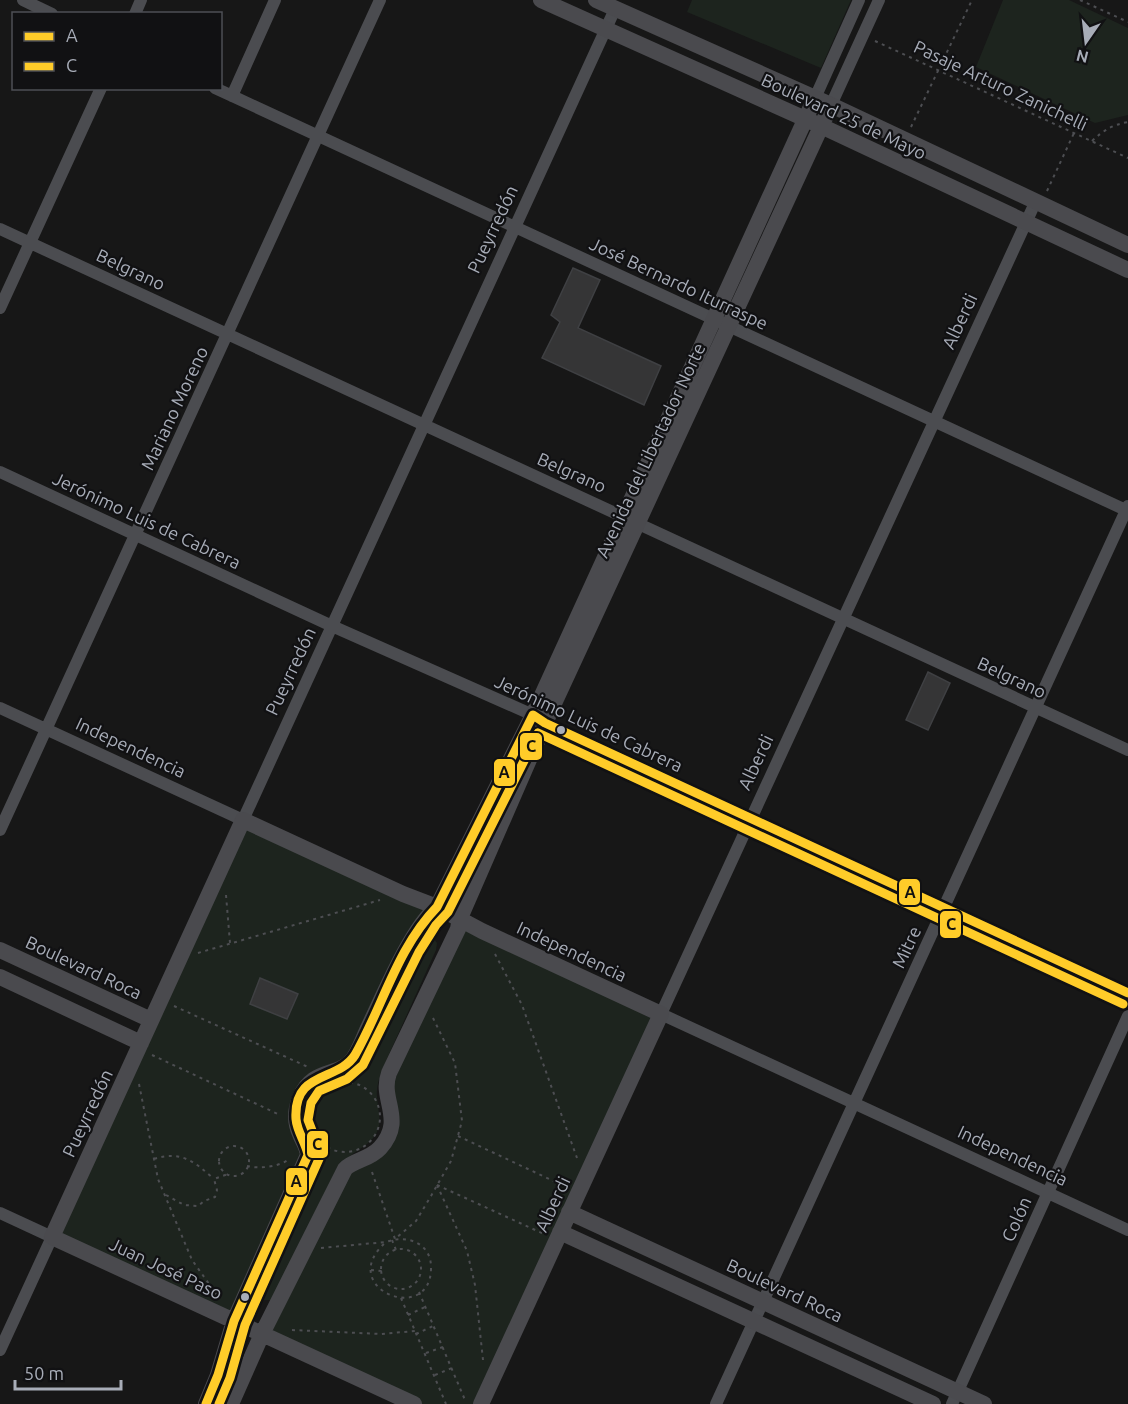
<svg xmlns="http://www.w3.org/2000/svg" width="1128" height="1404" font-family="Ubuntu,sans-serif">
  <rect width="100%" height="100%" fill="#171717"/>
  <path fill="#1d241e" d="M692 0H851L821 68 687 12Z
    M1003 0H1069L1128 28V115L1095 123 976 67Z
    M243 820 437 907 354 1057 301 1096 307 1147 234 1321 52 1237Z
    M460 918 661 1014 481 1404H414L262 1334 345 1169 381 1147 388 1097Z
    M423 935 433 938 437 943 436 950 381 1072C379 1080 376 1088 377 1096 378 1115 386 1129 367 1144 361 1149 354 1152 348 1158L272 1300H262L256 1294 257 1284 314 1164C315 1158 318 1151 317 1145 316 1134 308 1126 309 1114 311 1086 331 1089 348 1078 353 1074 356 1068 360 1063L415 942Z"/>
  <path fill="#353536" stroke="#3f4043" stroke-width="1.5" d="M573 268 600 280 578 328 661 366 644 405 542 358 560 322 551 315Z
    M928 672 950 683 928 730 906 720Z
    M260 978 298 994 287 1019 250 1004Z"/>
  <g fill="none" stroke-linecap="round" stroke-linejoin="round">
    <path stroke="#4d4e52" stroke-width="2" stroke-dasharray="3 4.5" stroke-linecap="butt" d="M1080 0 1128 22
      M875 41 1128 158
      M911 127 972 0
      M1092 141C1104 130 1112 125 1128 122
      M1047 191 1074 133
      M226 895 230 943
      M198 953 380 900
      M495 954 522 1005 577 1158
      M174 1006 308 1067
      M152 1055 280 1115
      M310 1117a35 35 0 1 1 70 0a35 35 0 1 1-70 0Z
      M139 1084 158 1179 192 1260 217 1295
      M458 1136 564 1186
      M219 1161a15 15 0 1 1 30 0a15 15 0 1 1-30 0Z
      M154 1159C181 1150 195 1162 214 1179
      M247 1166C260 1169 277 1167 288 1160
      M372 1172 395 1239 416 1221 431 1196 451 1161 462 1121 455 1063 433 1018
      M437 1185 467 1251 475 1285 483 1360
      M437 1185 544 1234
      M166 1195 184 1205 198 1206 204 1201 215 1197 217 1190 214 1179 228 1174
      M392 1240 396 1250
      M321 1248 386 1242C407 1234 432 1243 431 1269 430 1326 334 1288 386 1242
      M381 1269a20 20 0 1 1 40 0a20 20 0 1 1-40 0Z
      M371 1270 382 1271
      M419 1292 465 1400
      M401 1298 446 1404
      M408 1315 425 1307
      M292 1330 381 1334 415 1331
      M416 1334 433 1326
      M426 1353 443 1347
      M435 1375 452 1368"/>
    <path stroke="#4b4c50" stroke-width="12" d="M23 0 52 14
      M135 14 141 0
      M215 88 1128 511
      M232 96 275 0
      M815 98 859 0
      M831 105 879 0
      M1035 203 661 1014 1128 1230
      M0 229 1128 750
      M0 308 101 88
      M0 472 332 626 533 715 545 723 1128 993
      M0 708 243 820 615 9
      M0 830 380 0
      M0 1213 52 1237 0 1350
      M716 1404 1128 506
      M952 1404 1128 1016"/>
    <path stroke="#4a4a4e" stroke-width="16" d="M541 0 821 126 1128 270
      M596 0 831 105 1128 245
      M0 950 151 1020
      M0 977 141 1043
      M569 1212 984 1404
      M560 1232 933 1404
      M206 1404 218 1375 234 1321 308 1155C307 1146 303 1142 300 1134 295 1123 295 1110 300 1098 312 1067 339 1078 353 1059 360 1049 364 1036 369 1026 385 993 411 929 437 907L533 715 815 98
      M231 1404 262 1334 345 1169C353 1160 369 1160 380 1148 406 1119 379 1100 389 1073L458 929 460 918 545 723 831 105
      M414 1404 52 1237 243 820 403 894 437 907 482 931 661 1014 481 1404"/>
    <g stroke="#111113" stroke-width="14">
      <path id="bus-1" d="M206 1404 218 1375 234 1321 308 1155C306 1143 297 1132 296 1119 293 1070 338 1082 355 1055 383 1006 397 948 437 907L533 715 545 723 1128 993"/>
    </g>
    <g stroke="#111113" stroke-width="14">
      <path id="bus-2" d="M219 1404 230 1378 245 1325 319 1159 318 1146 308 1120 311 1103 319 1091 347 1079 363 1065 419 952 436 925 448 912 538 733 1123 1004"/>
    </g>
    <use href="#bus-1" stroke="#ffcc29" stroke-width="9"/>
    <use href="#bus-2" stroke="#ffcc29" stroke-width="9"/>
  </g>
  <g fill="#a8adb8" stroke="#111113" stroke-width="2">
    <circle cx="561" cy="730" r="5"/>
    <circle cx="245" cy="1297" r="5"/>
  </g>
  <g text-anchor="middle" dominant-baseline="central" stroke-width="4.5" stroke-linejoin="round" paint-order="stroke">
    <g font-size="18" fill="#a8adb8" stroke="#111113">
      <text transform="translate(1001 85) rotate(25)">Pasaje Arturo Zanichelli</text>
      <text transform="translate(844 116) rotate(25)">Boulevard 25 de Mayo</text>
      <text transform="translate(492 229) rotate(-65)">Pueyrredón</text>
      <text transform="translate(131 269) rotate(25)">Belgrano</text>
      <text transform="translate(679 283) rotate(25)">José Bernardo Iturraspe</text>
      <text transform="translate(959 321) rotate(-65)">Alberdi</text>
      <text transform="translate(174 408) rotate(-65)">Mariano Moreno</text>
      <text transform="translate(650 450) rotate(-65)">Avenida del Libertador Norte</text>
      <text transform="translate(572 472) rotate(24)">Belgrano</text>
      <text transform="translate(147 520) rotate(25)">Jerónimo Luis de Cabrera</text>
      <text transform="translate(290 671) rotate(-65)">Pueyrredón</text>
      <text transform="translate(1012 677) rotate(25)">Belgrano</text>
      <text transform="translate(589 723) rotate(25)">Jerónimo Luis de Cabrera</text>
      <text transform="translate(131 747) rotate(25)">Independencia</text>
      <text transform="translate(755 762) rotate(-65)">Alberdi</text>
      <text transform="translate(906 947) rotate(-65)">Mitre</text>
      <text transform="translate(572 951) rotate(25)">Independencia</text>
      <text transform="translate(84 967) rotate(25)">Boulevard Roca</text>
      <text transform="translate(87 1113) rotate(-65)">Pueyrredón</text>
      <text transform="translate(1013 1155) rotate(25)">Independencia</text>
      <text transform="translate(552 1204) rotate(-65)">Alberdi</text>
      <text transform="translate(1016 1219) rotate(-66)">Colón</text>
      <text transform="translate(166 1268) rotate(25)">Juan José Paso</text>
      <text transform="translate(785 1290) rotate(25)">Boulevard Roca</text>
    </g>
  </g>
  <g stroke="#111113" stroke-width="2">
    <rect x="519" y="732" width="24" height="29" rx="6" fill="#ffcc29"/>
    <rect x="493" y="758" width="23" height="29" rx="6" fill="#ffcc29"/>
    <rect x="898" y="878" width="23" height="28" rx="6" fill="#ffcc29"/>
    <rect x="939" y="910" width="23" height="29" rx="6" fill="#ffcc29"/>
    <rect x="306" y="1130" width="23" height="29" rx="6" fill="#ffcc29"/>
    <rect x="285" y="1167" width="23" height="29" rx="6" fill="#ffcc29"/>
  </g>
  <g font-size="16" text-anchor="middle" font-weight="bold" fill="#111">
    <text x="531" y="752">C</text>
    <text x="504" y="778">A</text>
    <text x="910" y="898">A</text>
    <text x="951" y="930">C</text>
    <text x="317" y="1150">C</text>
    <text x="296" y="1187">A</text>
  </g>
  <rect x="12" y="12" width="210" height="78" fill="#111113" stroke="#4d4f55" stroke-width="1.5"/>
  <rect x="24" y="32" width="30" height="9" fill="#ffcc29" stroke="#4d4f55" stroke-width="1.5"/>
  <text x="66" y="42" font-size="18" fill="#a8adb8">A</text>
  <rect x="24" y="62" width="30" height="9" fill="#ffcc29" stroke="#4d4f55" stroke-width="1.5"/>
  <text x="66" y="72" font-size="18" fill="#a8adb8">C</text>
  <g transform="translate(1086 42) rotate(194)" stroke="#111113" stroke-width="4.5" paint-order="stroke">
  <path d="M0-4.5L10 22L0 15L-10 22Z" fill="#a8adb8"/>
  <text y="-9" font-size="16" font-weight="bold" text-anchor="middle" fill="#a8adb8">N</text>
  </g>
  <path d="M15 1380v9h106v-9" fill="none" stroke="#a8adb8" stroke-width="3"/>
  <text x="24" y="1380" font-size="18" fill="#a8adb8" stroke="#111113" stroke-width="4.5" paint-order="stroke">50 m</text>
</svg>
